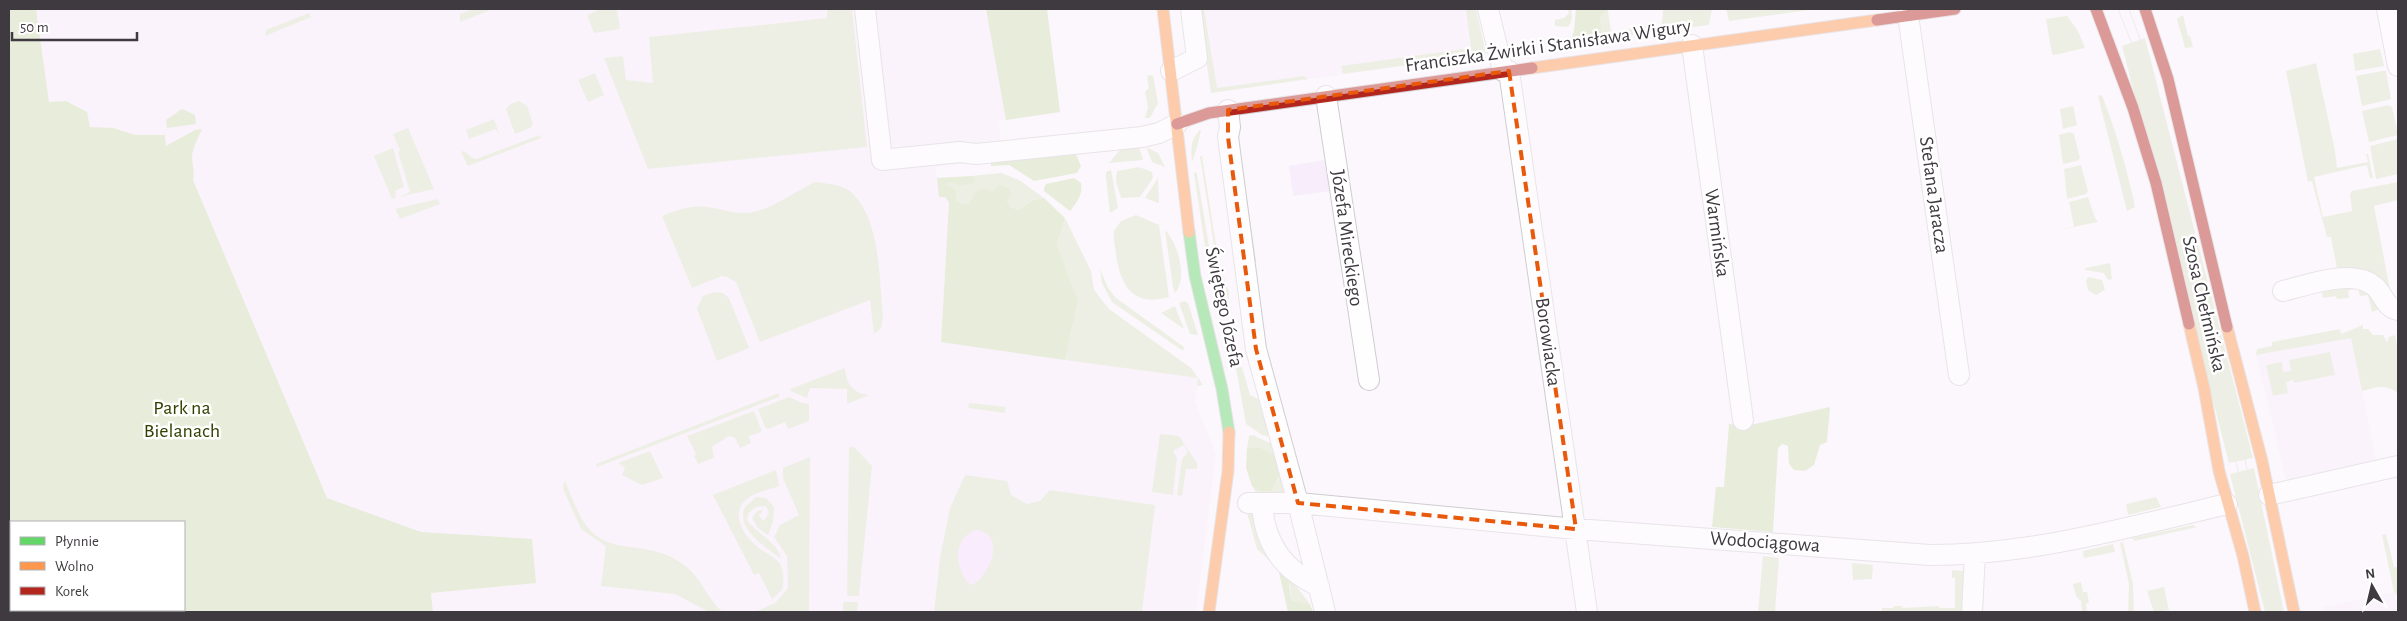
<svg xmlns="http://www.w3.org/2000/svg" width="2407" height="621" font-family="'Alegreya Sans',sans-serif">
  <rect width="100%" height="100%" fill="#fbf7fc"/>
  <path fill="#f8edfb" d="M36 9H1047L1060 112 999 121 1002 159 936 167 939 197H945L949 202 941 342 1199 378 1195 401 1216 454 1196 612H433L431 593 536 583 426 547 327 498 189 170 51 120Z
    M1199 9H1473L1486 54 1211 93Z
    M1325 160 1330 191 1293 196 1289 166Z
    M2352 338 2377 466 2287 484 2256 355Z
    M2394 592 2398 612H2324L2323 607Z"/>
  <path fill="#dce5c8" d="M473 9H493L460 22V14Z
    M601 9H617L620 29 594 33 587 15Z
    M827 9H852L867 147 648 169 604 58 623 56 626 80 653 83 649 37 827 18Z
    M1199 9H1204L1217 88 1304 76 1308 79 1211 93Z
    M1466 9H1476L1486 54 1343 74 1341 66 1471 48Z
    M1568 9H1571C1572 17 1573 20 1568 27L1555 26V20L1564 18 1569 13Z
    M1669 9H1712L1709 25 1661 31 1663 10Z
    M1726 9H1816L1729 21Z
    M1608 11 1611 32 1655 25 1654 32 1602 39 1600 16Z
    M309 13 311 17 265 36 266 30Z
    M2183 15 2188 36H2190L2193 47 2185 48 2177 19Z
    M2067 16 2078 31 2085 48 2054 55 2052 54 2046 19Z
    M2145 38 2253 458 2229 463 2122 46Z
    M2380 49 2384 66 2355 71 2353 54Z
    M2316 63 2335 151 2337 168 2368 162 2366 154H2368L2373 178H2370L2367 165 2314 177 2323 217 2352 211 2350 194 2352 191 2398 182V200L2374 206 2391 295H2394L2396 304 2338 274 2331 237H2327L2312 181 2308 182 2286 71Z
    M2382 71H2386L2391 99 2362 106 2356 76Z
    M595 73 604 95 588 102 578 80Z
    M1153 75 1158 103 1150 118H1145L1148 107 1145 92 1149 88 1147 76Z
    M2102 95C2116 132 2127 168 2135 207L2127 211 2098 96Z
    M519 101 527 106 533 124 530 128 515 134 506 109 511 104Z
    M2388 105 2392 107 2398 135 2369 142 2362 111Z
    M2073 106 2077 125 2063 129 2060 109Z
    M494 119 500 136 496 129 469 139 466 130Z
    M408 128 434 189 399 197 410 192 398 152 400 150 393 134Z
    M1237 128 1256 262 1253 259 1235 129Z
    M1201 129C1201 133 1194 160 1192 162 1191 149 1190 139 1201 129Z
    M2070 132 2074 134 2080 158 2077 161 2063 164 2059 135Z
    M540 135 541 138 468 166 461 152 464 151 474 159 479 158Z
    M2398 139V174L2376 179 2370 146Z
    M1138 144 1143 160 1109 163 1120 150Z
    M1146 147 1158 153 1165 167 1152 162Z
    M393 148 404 187 395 191 396 198 392 199 374 156Z
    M1200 156H1202L1219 264 1229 292V301L1217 264Z
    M2081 165 2088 191 2086 194 2067 199 2064 169Z
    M1139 167 1152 172 1153 178 1140 197 1121 198 1116 181 1117 171Z
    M1111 170 1118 208 1110 213 1106 177V172Z
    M1196 172 1197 174 1212 264 1206 253 1194 173Z
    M1001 173 1019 180 1044 198 1033 200 1019 210 1009 207 1007 200 992 193 962 205 958 202 957 197 947 185 949 182 960 186 975 178 971 176Z
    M1158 178 1159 203 1145 198Z
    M815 182C828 184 845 184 854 195 881 223 879 280 883 317L881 328 874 334 870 300 760 342 736 282 727 277 722 276 692 288 662 216C677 210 691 205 707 207 722 209 737 215 753 212 771 209 796 191 815 182Z
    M2088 197 2095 218 2098 222 2063 229 2074 226 2069 202Z
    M438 199 440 204 400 219 395 209Z
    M1136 215 1159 225 1169 297C1133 308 1120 285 1116 254 1115 246 1113 238 1114 231L1121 221Z
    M1065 218 1091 271 1094 290 1109 309 1191 368 1203 385 1197 386 1198 378 1065 360 1078 301 1057 244Z
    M1165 230C1178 243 1188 278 1175 293L1173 287Z
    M2110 263 2112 279 2108 280 2104 273 2085 270V268Z
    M1100 269 1108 288 1116 298 1184 347 1183 351 1112 302 1102 283Z
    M2088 277 2102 280 2105 290 2096 295 2088 290 2086 281Z
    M2356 282 2362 283 2381 308 2372 312 2368 295 2360 296Z
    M2350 283 2353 289 2348 291 2349 298 2337 299 2336 296 2323 298 2321 288Z
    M715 292 723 293 729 298 749 348 717 361 697 309 703 296Z
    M1185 301 1188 303 1198 335 1190 334 1179 303Z
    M1175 306 1184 329 1161 313Z
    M2363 325V329H2368L2373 335H2383L2387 342 2389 337 2395 335 2398 350V393C2385 384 2377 387 2362 391L2351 338 2256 355 2257 349 2272 346V342L2340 329 2341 334Z
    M2330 352 2335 375 2294 383V380L2286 382 2288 393 2273 396 2266 365 2282 362 2283 372 2291 371 2289 360Z
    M1242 367 1250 395 1264 402 1270 437 1262 435 1246 424 1236 368Z
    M845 368C846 384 853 393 869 395L847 404V389L810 388 807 398 791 391 790 389Z
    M779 393V397L597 467 596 464Z
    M789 397 802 403 809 404V421L788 429 785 422 768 429 765 427 758 409Z
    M969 403 1006 407 1005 413 968 408Z
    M754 411 761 429V432L749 436 751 443 740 448 735 438 729 436 712 447 714 458 698 464 694 456 696 454 687 436Z
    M1160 434 1179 436 1197 463V469H1186L1182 496 1177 495 1182 459 1188 452 1184 445 1173 451 1177 458 1173 495 1152 492Z
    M1253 435 1272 444 1285 488 1284 495 1257 494 1252 486 1259 491 1247 448 1249 436Z
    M853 446 872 466 859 596H847L849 448Z
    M650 451 663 478 642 485 622 475 625 468 618 463Z
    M810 457 809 612H755L775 603 788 588 787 556 774 537 780 525 799 515 783 478V468Z
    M2254 468 2284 612H2265L2230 474Z
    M776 470 779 486C769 490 755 492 747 499 729 513 744 537 759 548 766 553 775 557 780 564 784 572 784 582 782 590L772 599 759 573 754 575 713 495Z
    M965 475 1007 481 1011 495 1027 504 1040 501 1050 490 1155 505 1142 612H934L940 558 950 508Z
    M565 481C581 518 585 542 630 547 645 549 661 551 675 559 702 574 704 596 723 612H709L675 594 601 586 606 546 581 529 564 491 563 485Z
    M756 497 766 498 774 507 773 522 768 535 758 528 752 518 757 511 763 510 759 516 764 521 769 513 766 506 756 507 748 514 747 520C756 533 779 543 781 559 766 547 737 531 744 508Z
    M2156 497 2161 507 2128 515 2126 504Z
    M1243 508H1256L1296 586 1310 604 1291 600 1290 586 1278 568 1257 549 1247 513 1240 512Z
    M2193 525 2197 527 2134 541 2132 538Z
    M2386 534 2394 567H2397L2398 570V596L2394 592 2382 535Z
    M2123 542 2133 584 2134 612H2128L2129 584 2120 543Z
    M2113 544 2115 552 2084 558 2083 551Z
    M1763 556 1779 558 1775 612H1758Z
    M1852 563 1873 565 1872 579 1853 580Z
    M1952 570 1964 571 1962 612H1882V608H1893L1894 606H1902V608L1939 606V608H1955V578H1952Z
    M2081 582 2083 592H2087L2089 602 2086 604 2087 612H2082L2081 601 2076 596 2073 584Z
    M2164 587 2169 610 2154 612 2147 591Z
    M843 602H858L857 612H843Z"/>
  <path fill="#d1deb2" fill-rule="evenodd" d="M9 9H36L49 102 66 101 87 112 90 127 113 128 135 135H165L166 146 195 130 202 129C198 138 193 147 192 156 192 165 195 171 193 180L327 498 421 532 532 539 536 583 431 593 433 612H9ZM11 522H184V610H11Z
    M986 9H1047L1060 112 1006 120Z
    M1576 9H1607L1608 11 1600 16 1602 39 1569 44 1574 31Z
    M182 109 195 115 196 124 167 128 166 120Z
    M1074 150 1081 166 1077 173 1034 181 1009 165 991 166V159Z
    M971 176 975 178 974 183 960 186 949 182 947 185 956 191 957 200 962 205 970 202 976 192 986 188 992 193 999 185 1009 188 1012 193 1007 200 1010 207 1019 210 1033 200 1044 198 1065 218 1057 244 1078 301 1065 360 941 342 949 202 945 197H939L937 178Z
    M1074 178 1081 183C1083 195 1077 202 1070 211L1044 191V188L1046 184Z
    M1830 407 1827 442 1820 445 1814 465 1805 471 1794 470 1789 464 1788 446 1782 444 1778 448 1773 532 1712 527 1716 487H1724L1729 424 1746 426Z
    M1247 448H1260L1277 456 1279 473 1272 491H1259L1252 486 1246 468Z
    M1278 568 1287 570 1291 600 1310 604 1313 612H1288Z"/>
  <path fill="#f7ddfc" d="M975 530C1007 533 991 574 972 585L968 583C955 566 952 540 975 530Z"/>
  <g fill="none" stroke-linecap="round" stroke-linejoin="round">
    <g stroke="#d0ccd0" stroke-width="22">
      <path id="street" d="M865 9 882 160 960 152 976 154 1142 137 1159 133 1177 124
        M1488 9 1503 71
        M2387 9 2398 66
        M1908 15 1959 375
        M1692 45 1743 420
        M1171 71 1197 58 1191 9
        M1509 71 1587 612
        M1326 96 1369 380
        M1228 110 1230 127 1228 137 1256 349 1298 503H1248
        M2283 291C2308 285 2353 268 2374 286 2384 294 2384 307 2398 310
        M2269 495 2398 466
        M1262 503C1264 542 1282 570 1319 586
        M1325 612 1298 503 1576 529 1930 555C2031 555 2130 527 2227 504
        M1972 612 1975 554"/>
    </g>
    <g stroke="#d0ccd0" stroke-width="13">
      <path id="fast" d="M1189 232 1195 276 1222 389 1229 432"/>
    </g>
    <g stroke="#d0ccd0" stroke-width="13">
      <path id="slow" d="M1163 9 1189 232
        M1532 68 1877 20
        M2189 324 2204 388 2219 471 2243 556 2255 612
        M2227 327 2262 461 2294 612
        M1209 612 1228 471 1229 432"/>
    </g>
    <g stroke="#d0ccd0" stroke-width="13">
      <path id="jam" d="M2096 9 2133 108 2156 183 2189 324
        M2145 9 2168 79 2227 327
        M1877 20 1955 9
        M1177 124 1209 113 1532 68"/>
    </g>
    <use href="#street" stroke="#fefeff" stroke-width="20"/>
    <use href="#fast" stroke="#63d668" stroke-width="11"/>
    <use href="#slow" stroke="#ff974d" stroke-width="11"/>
    <use href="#jam" stroke="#b3261e" stroke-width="11"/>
    <path stroke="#deddde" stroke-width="1" d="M2118 9 2132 44 2173 183 2270 612
      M2129 9 2140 39 2181 182 2280 612"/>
  </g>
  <path d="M0 0H2407V621H0ZM1509 71 1576 529 1298 503 1256 349 1228 137V110Z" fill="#fbf7fc" fill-opacity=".55" fill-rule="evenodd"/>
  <path fill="none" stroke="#e8590c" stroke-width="4" stroke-dasharray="10 6" stroke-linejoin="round" d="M1509 71 1576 529 1298 503 1256 349 1228 137V110Z"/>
  <g text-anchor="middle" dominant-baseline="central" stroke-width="5" stroke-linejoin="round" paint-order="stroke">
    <g font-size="20" fill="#3f3a40" stroke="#fff">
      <text transform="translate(1548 46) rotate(-8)">Franciszka Żwirki i Stanisława Wigury</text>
      <text transform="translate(1934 195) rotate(82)">Stefana Jaracza</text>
      <text transform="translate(1717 233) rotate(82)">Warmińska</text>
      <text transform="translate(1347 238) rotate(82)">Józefa Mireckiego</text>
      <text transform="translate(2204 304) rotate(77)">Szosa Chełmińska</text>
      <text transform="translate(1224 307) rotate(78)">Świętego Józefa</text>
      <text transform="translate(1548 342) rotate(82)">Borowiacka</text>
      <text transform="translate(1765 542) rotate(4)">Wodociągowa</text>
    </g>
    <g font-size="20" fill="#314000" stroke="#fff">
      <text x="182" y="408">Park na<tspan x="182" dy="23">Bielanach</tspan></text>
    </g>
  </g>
  <rect width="2407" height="621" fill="none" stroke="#3f3a40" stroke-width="20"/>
  <rect x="10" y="521" width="175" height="90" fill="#ffffff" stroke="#b2b0b3"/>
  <rect x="20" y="537" width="25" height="8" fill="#63d668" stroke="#b2b0b3"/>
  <text x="55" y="546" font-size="15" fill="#3f3a40">Płynnie</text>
  <rect x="20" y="562" width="25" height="8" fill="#ff974d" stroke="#b2b0b3"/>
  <text x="55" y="571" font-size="15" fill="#3f3a40">Wolno</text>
  <rect x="20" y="587" width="25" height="8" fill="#b3261e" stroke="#b2b0b3"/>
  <text x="55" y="596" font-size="15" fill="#3f3a40">Korek</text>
  <g transform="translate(2372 586) rotate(352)" stroke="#ffffff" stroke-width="4" paint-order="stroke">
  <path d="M0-4L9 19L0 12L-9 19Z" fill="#3f3a40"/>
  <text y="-8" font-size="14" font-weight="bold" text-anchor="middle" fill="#3f3a40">N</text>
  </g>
  <path d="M12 32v8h125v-8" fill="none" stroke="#3f3a40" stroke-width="2.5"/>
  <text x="20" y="32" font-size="15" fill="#3f3a40" stroke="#ffffff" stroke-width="4" paint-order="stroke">50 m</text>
</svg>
